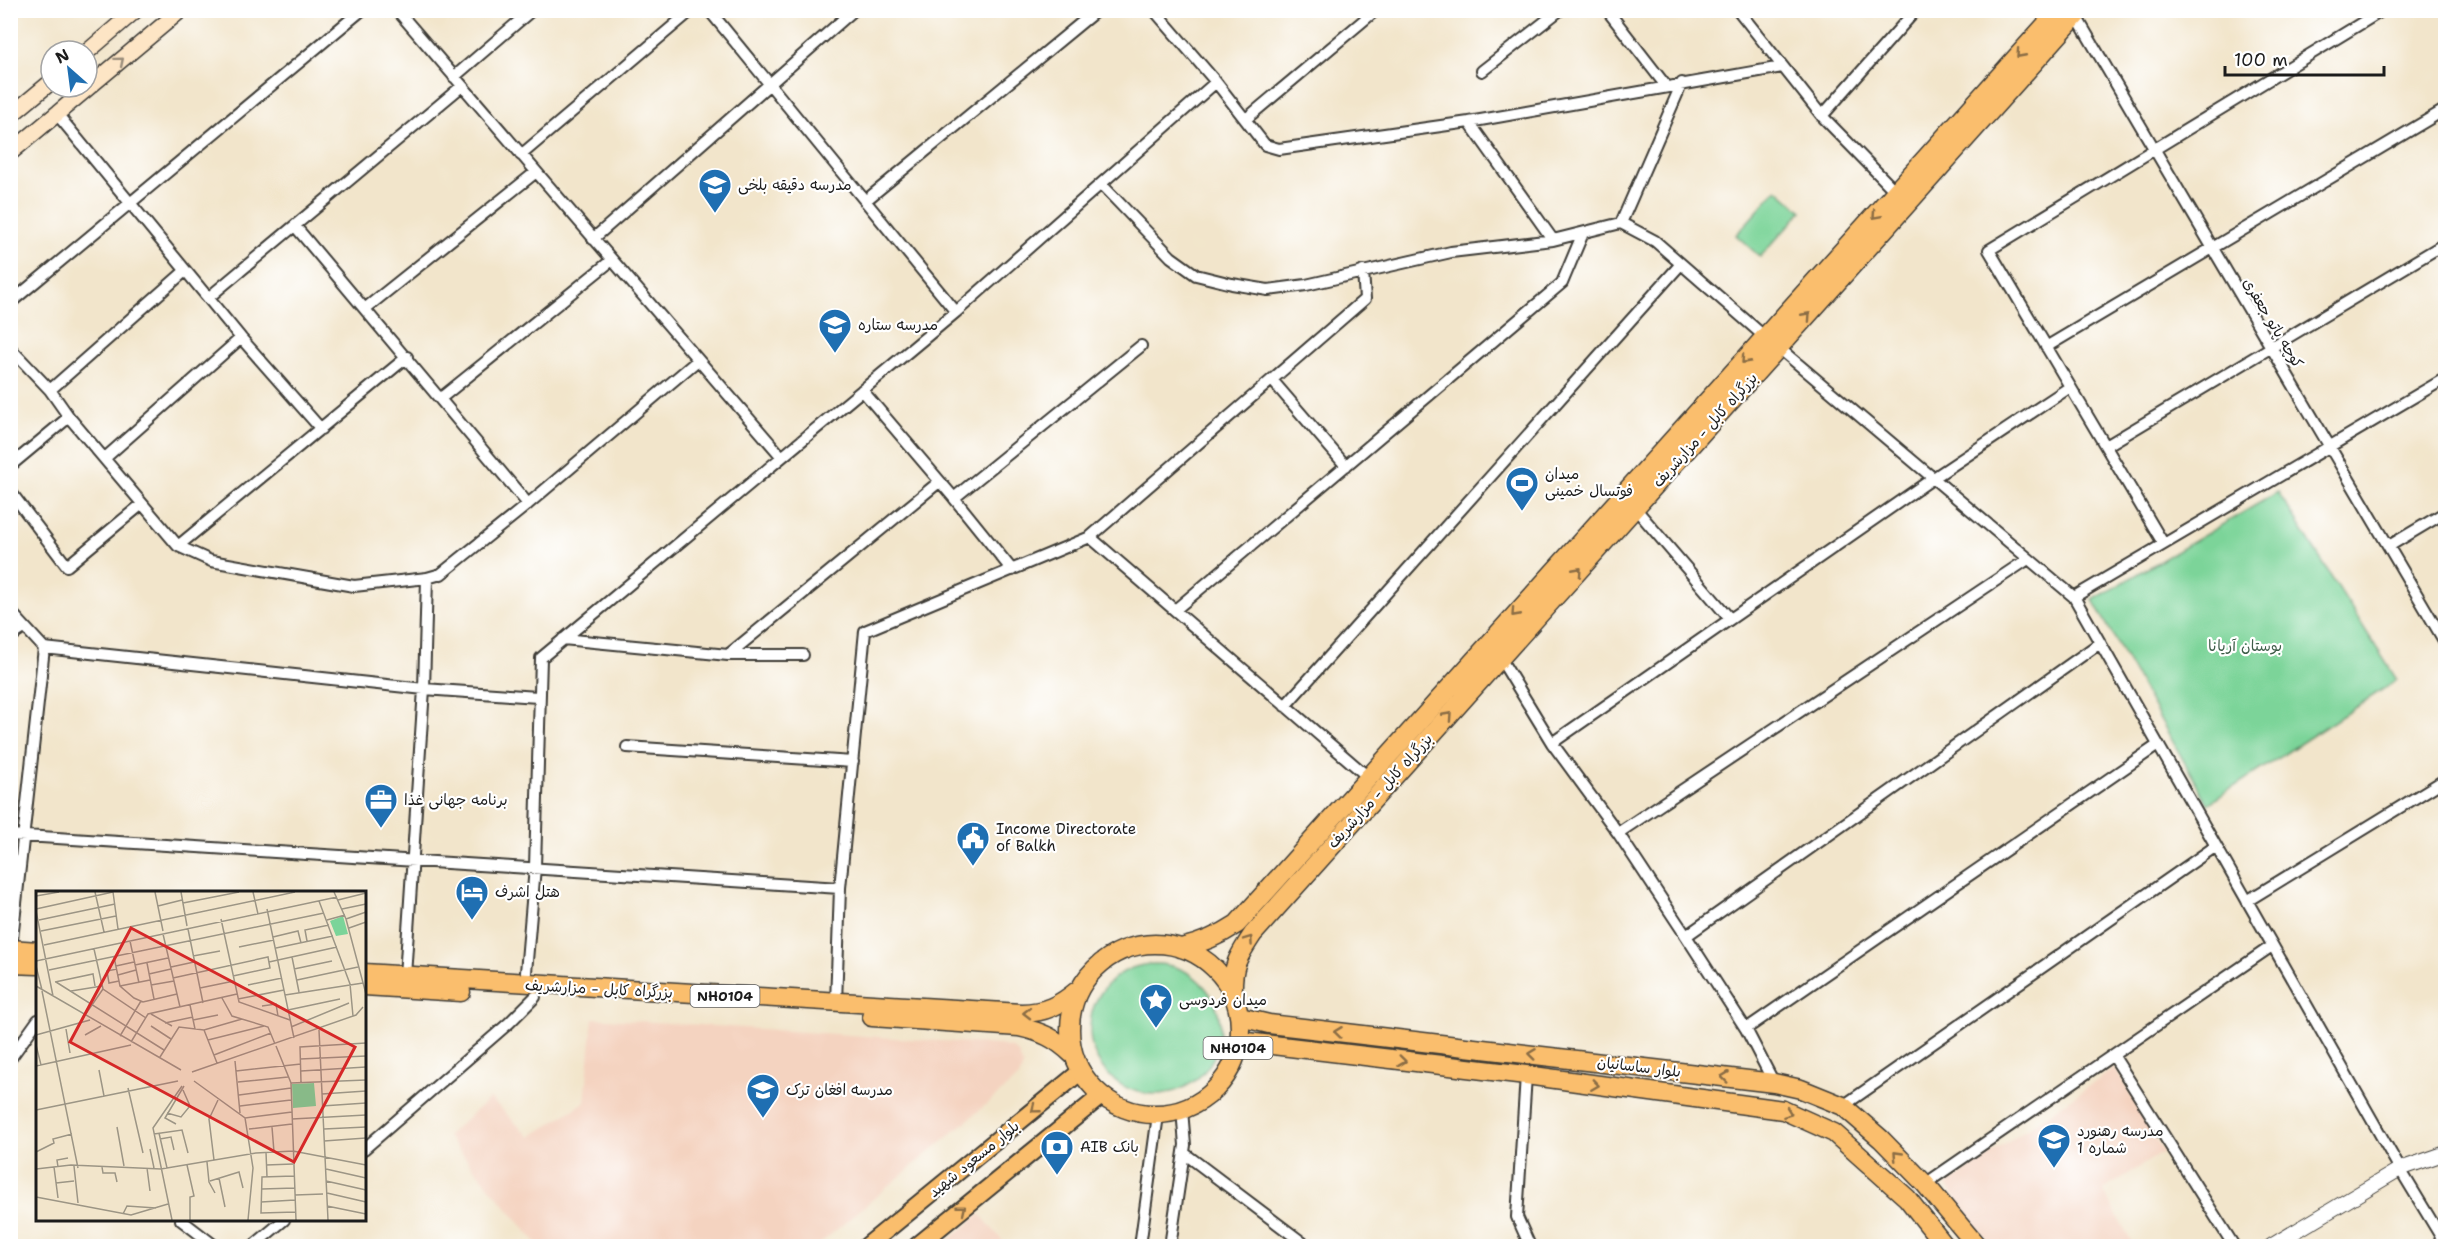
<svg xmlns="http://www.w3.org/2000/svg" width="2456" height="1257" font-family="'Shantell Sans','Playpen Sans Arabic',sans-serif">
  <rect width="100%" height="100%" fill="#fff"/>
  <filter id="ink" filterUnits="userSpaceOnUse"><feTurbulence type="fractalNoise" baseFrequency=".0167" numOctaves="2"/><feDisplacementMap in="SourceGraphic" scale="12" xChannelSelector="R" yChannelSelector="G"/><feConvolveMatrix kernelMatrix="1 2 1 2 8 2 1 2 1" color-interpolation-filters="sRGB"/></filter>
  <filter id="wash" filterUnits="userSpaceOnUse"><feTurbulence type="fractalNoise" baseFrequency=".008" numOctaves="4" result="noise"/><feDisplacementMap in="SourceGraphic" scale="24" xChannelSelector="R" yChannelSelector="G"/><feGaussianBlur stdDeviation="1.35" result="paint"/><feColorMatrix in="noise" values="0 0 0 0 0 0 0 0 0 0 0 0 0 0 0 0 0 1.4 0 .05"/><feComposite in="paint" operator="in"/></filter>
  <g filter="url(#wash)">
    <rect width="100%" height="100%" fill="#f2e5cb"/>
    <path fill="#f4d3c0" d="M593 1018 999 1045 1012 1048 1018 1053 1023 1066 1019 1077 817 1246H539L447 1136 490 1098 530 1137 585 1102Z
      M2115 1068 2163 1152 2103 1190 2133 1244 2129 1246H1991L1946 1185Z
      M980 1214 1007 1246H941Z"/>
    <path fill="#7bd499" stroke="#4c785a" stroke-width="1.5" d="M1777 189 1802 211 1760 257 1736 235Z
      M2278 492 2397 680 2208 804 2093 600Z
      M1090 1029a65 65 0 1 1 130 0a65 65 0 1 1-130 0Z"/>
  </g>
  <g filter="url(#ink)">
    <g fill="none" stroke-linecap="round" stroke-linejoin="round">
      <g stroke="#3c3a36" stroke-width="14">
        <path id="minor" d="M397 10 782 457
          M709 10 956 312
          M1154 10 1216 82 1265 145 1279 149 1469 122 1782 67
          M1607 10 1666 86
          M1738 10 1822 116 1899 195
          M2076 16 2446 644
          M1482 71 1560 10
          M454 77 532 10
          M57 114 241 338 321 429
          M1822 116 1916 10
          M1246 119 1376 10
          M1469 122 1553 240
          M521 155 692 10
          M1101 184 1171 257 1196 275 1232 284 1268 290 1306 285 1451 252 1553 240 1621 223 1655 241 1765 337
          M865 201 1097 10
          M1621 223 1682 83
          M295 226 528 504
          M593 239 854 10
          M208 298 462 86
          M10 303 362 10
          M366 308 536 172
          M2046 347 2446 109
          M10 348 50 390 69 417 178 546 211 561 354 586 427 578 441 574 528 504 698 360
          M1779 348 2074 597 2400 1169 2446 1245
          M1272 380 1346 466
          M50 390 185 271
          M862 390 954 498 1012 570
          M441 398 612 260
          M2106 446 2446 243
          M105 458 241 338
          M10 466 69 417
          M10 491 67 566 142 504
          M954 498 1141 346
          M1635 508 1730 619
          M1090 537 1368 777
          M2163 543 1989 250 2383 10
          M178 546 407 357
          M2389 546 2446 512
          M2074 597 2446 378
          M1175 610 1562 283 1583 233
          M10 611 44 648 424 689 538 697
          M10 637 24 628
          M563 639 728 655H803
          M728 655 939 482
          M1500 658 1552 743 1618 833 1686 936 1746 1029 1774 1083
          M1285 706 1680 265
          M1552 743 1932 479 2070 387
          M627 747 853 762
          M1618 833 2028 559
          M10 835 840 888
          M2247 901 2446 779
          M1686 936 2100 643
          M11 949 44 648
          M405 976 424 689 427 578
          M525 984 535 867 541 658 956 312 1216 82
          M836 1003 840 888 865 631 1090 537 1365 299 1363 271
          M1746 1029 2158 745
          M2113 1055 2234 1246
          M10 1059 38 1020
          M1526 1075 1517 1217 1530 1246
          M1843 1106 2216 846
          M364 1149 509 1023 535 997
          M1184 1153 1307 1246
          M1925 1184 2272 946
          M181 1220 215 1246
          M253 1246 284 1220
          M1140 1246 1158 1115
          M1170 1246 1185 1145 1182 1110"/>
      </g>
      <g stroke="#3c3a36" stroke-width="16">
        <path id="tertiary" d="M2271 1246 2400 1169 2446 1153"/>
      </g>
      <g stroke="#3c3a36" stroke-width="18">
        <path id="secondary" d="M87 52 136 10
          M10 116 51 82
          M10 153 181 10"/>
      </g>
      <g stroke="#3c3a36" stroke-width="20">
        <path id="primary" d="M867 1246 1080 1072
          M917 1246 1101 1096"/>
      </g>
      <g stroke="#3c3a36" stroke-width="21">
        <path id="trunk" d="M1070 1029a85 85 0 1 1 170 0a85 85 0 1 1-170 0Z
          M1181 948C1203 943 1219 936 1237 924L2059 10
          M10 949 38 951
          M10 964 38 965
          M364 973 1021 1013C1045 1013 1060 1005 1078 990
          M364 986 461 992
          M1233 994C1232 966 1237 958 1253 934L2081 10
          M872 1017 1019 1027C1042 1032 1055 1038 1072 1054
          M1240 1017 1269 1024 1774 1083 1801 1089 1843 1106 1881 1139 1925 1184 1977 1246
          M1239 1041 1526 1075 1783 1110 1834 1133 1907 1198 1945 1246"/>
      </g>
      <use href="#minor" stroke="#fff" stroke-width="10"/>
      <use href="#tertiary" stroke="#fff" stroke-width="14"/>
      <use href="#secondary" stroke="#fde5c5" stroke-width="15"/>
      <use href="#primary" stroke="#fabe6d" stroke-width="16"/>
      <use href="#trunk" stroke="#fabe6d" stroke-width="18"/>
    </g>
    <defs><path id="oneway-chevron" d="M-2-3.5L2.5 0L-2 3.5" fill="none" stroke-width="1.6" stroke-linecap="round" stroke-linejoin="round" transform="scale(1.5)"/></defs>
    <g stroke="#8b6d44">
      <use href="#oneway-chevron" transform="translate(2020 54) rotate(132)"/>
      <use href="#oneway-chevron" transform="translate(1876 215) rotate(132)"/>
      <use href="#oneway-chevron" transform="translate(1807 316) rotate(-48)"/>
      <use href="#oneway-chevron" transform="translate(1745 360) rotate(132)"/>
      <use href="#oneway-chevron" transform="translate(1578 571) rotate(-48)"/>
      <use href="#oneway-chevron" transform="translate(1515 613) rotate(132)"/>
      <use href="#oneway-chevron" transform="translate(1448 716) rotate(-48)"/>
      <use href="#oneway-chevron" transform="translate(1249 940) rotate(-55)"/>
      <use href="#oneway-chevron" transform="translate(1027 1013) rotate(180)"/>
      <use href="#oneway-chevron" transform="translate(1338 1032) rotate(-173)"/>
      <use href="#oneway-chevron" transform="translate(1532 1054) rotate(-173)"/>
      <use href="#oneway-chevron" transform="translate(1402 1061) rotate(7)"/>
      <use href="#oneway-chevron" transform="translate(1725 1077) rotate(-173)"/>
      <use href="#oneway-chevron" transform="translate(1595 1085) rotate(8)"/>
      <use href="#oneway-chevron" transform="translate(1035 1109) rotate(141)"/>
      <use href="#oneway-chevron" transform="translate(1788 1113) rotate(20)"/>
      <use href="#oneway-chevron" transform="translate(1897 1155) rotate(-134)"/>
      <use href="#oneway-chevron" transform="translate(962 1209) rotate(-39)"/>
    </g>
    <use stroke="#988b79" href="#oneway-chevron" transform="translate(120 61) rotate(-40)"/>
  </g>
  <defs>
    <g id="school-pin" transform="scale(1.725)"><path d="M0 17L-7.5 6A9.5 9.5 0 1 1 7.5 6Z" fill="#1f6fb2" stroke="#fff"/><path d="M0-5L7-2L0 1L-7-2ZM-4 1L0 2.5L4 1V4Q0 6-4 4Z" fill="#fff"/></g>
    <g id="stadium-pin" transform="scale(1.725)"><path d="M0 17L-7.5 6A9.5 9.5 0 1 1 7.5 6Z" fill="#1f6fb2" stroke="#fff"/><path d="M0-5a6.5 5 0 1 0 0 10a6.5 5 0 1 0 0-10ZM-3.5-1.8h7v3.6h-7Z" fill="#fff"/></g>
    <g id="office-pin" transform="scale(1.725)"><path d="M0 17L-7.5 6A9.5 9.5 0 1 1 7.5 6Z" fill="#1f6fb2" stroke="#fff"/><path d="M-6-3h4V-5.5h4V-3h4V5H-6ZM-1-4.5V-3h2v-1.5ZM-6 0V1H6V0Z" fill="#fff"/></g>
    <g id="civic-pin" transform="scale(1.725)"><path d="M0 17L-7.5 6A9.5 9.5 0 1 1 7.5 6Z" fill="#1f6fb2" stroke="#fff"/><path d="M-.6-6.5H3V-4.5H.6V-3L4-1V1h2V6H-6V1h2V-1L-.6-3ZM-1.2 2.5V6h2.4V2.5Z" fill="#fff"/></g>
    <g id="hotel-pin" transform="scale(1.725)"><path d="M0 17L-7.5 6A9.5 9.5 0 1 1 7.5 6Z" fill="#1f6fb2" stroke="#fff"/><path d="M-6-4.5h1.5V1H6V5H4.5V3h-9V5H-6ZM-4 0a1.8 1.8 0 1 1 3.6 0ZM.5 0V-2.5h3Q6-2.5 6 0Z" fill="#fff"/></g>
    <g id="sight-pin" transform="scale(1.725)"><path d="M0 17L-7.5 6A9.5 9.5 0 1 1 7.5 6Z" fill="#1f6fb2" stroke="#fff"/><path d="M0-6L1.8-2.2L6-1.7L2.9 1.2L3.7 5.4L0 3.3L-3.7 5.4L-2.9 1.2L-6-1.7L-1.8-2.2Z" fill="#fff"/></g>
    <g id="bank-pin" transform="scale(1.725)"><path d="M0 17L-7.5 6A9.5 9.5 0 1 1 7.5 6Z" fill="#1f6fb2" stroke="#fff"/><path d="M-6-4H6V4H-6ZM0-2.3a2.3 2.3 0 1 0 0 4.6a2.3 2.3 0 1 0 0-4.6Z" fill="#fff"/></g>
  </defs>
  <g fill-rule="evenodd">
    <use href="#school-pin" x="715" y="185"/>
    <use href="#school-pin" x="835" y="325"/>
    <use href="#stadium-pin" x="1522" y="483"/>
    <use href="#office-pin" x="381" y="800"/>
    <use href="#civic-pin" x="973" y="838"/>
    <use href="#hotel-pin" x="472" y="892"/>
    <use href="#sight-pin" x="1156" y="1000"/>
    <use href="#school-pin" x="763" y="1090"/>
    <use href="#school-pin" x="2054" y="1140"/>
    <use href="#bank-pin" x="1057" y="1147"/>
  </g>
  <g text-anchor="middle" dominant-baseline="central" stroke-width="4.5" stroke-linejoin="round" paint-order="stroke">
    <g fill="#fff" stroke="#606060" stroke-width="1.5">
      <rect x="690.5" y="985" width="69" height="22" rx="4.5"/>
      <rect x="1203.5" y="1037" width="69" height="22" rx="4.5"/>
    </g>
    <g font-size="14" font-weight="bold" fill="#1c1c1c">
      <text x="725" y="996">NH0104</text>
      <text x="1238" y="1048">NH0104</text>
    </g>
    <g font-size="15" fill="#1c1c1c" stroke="#fff" text-anchor="start">
      <text x="738" y="185">مدرسه دقيقه بلخى</text>
      <text x="858" y="325">مدرسه ستاره</text>
      <text x="1545" y="474">میدان<tspan x="1545" dy="17">فوتسال خمینی</tspan></text>
      <text x="404" y="800">برنامه جهانی غذا</text>
      <text x="996" y="829">Income Directorate<tspan x="996" dy="17">of Balkh</tspan></text>
      <text x="495" y="892">هتل اشرف</text>
      <text x="1179" y="1000">میدان فردوسی</text>
      <text x="786" y="1090">مدرسه افغان ترک</text>
      <text x="2077" y="1131">مدرسه رهنورد<tspan x="2077" dy="17">شماره 1</tspan></text>
      <text x="1080" y="1147">AIB بانک</text>
    </g>
    <g font-size="15" fill="#1c1c1c" stroke="#fff">
      <text transform="translate(2273 323) rotate(59)">کوچه پاتو جعفری</text>
      <text transform="translate(1705 430) rotate(-48)">بزرگراه کابل - مزارشریف</text>
      <text transform="translate(1380 791) rotate(-48)">بزرگراه کابل - مزارشریف</text>
      <text transform="translate(599 989) rotate(3)">بزرگراه کابل - مزارشریف</text>
      <text transform="translate(1639 1067) rotate(7)">بلوار ساسانیان</text>
      <text transform="translate(974 1159) rotate(-39)">بلوار مسعود شهید</text>
    </g>
    <g font-size="15" fill="#3d5c48" stroke="#fff">
      <text x="2245" y="646">بوستان آریانا</text>
    </g>
  </g>
  <g transform="translate(36 891)">
    <rect width="330" height="330" fill="#f2e5cb"/>
    <path d="M307 25 312 43 300 45 294 30ZM278 192 280 215 257 217 256 193Z" fill="#7bd499"/>
    <path fill="none" stroke="#9c9585" stroke-width="1.5" d="M59 1 68 41M77 1 82 38M119 1 127 40M145 1 151 35M217 1 222 23M298 1 310 28 330 103M0 5 23 1M302 9 330 2M283 10 314 93 317 125M147 12 203 1M122 15 146 9M0 18 77 1M231 18 258 147M306 18 330 13M0 20 17 105M185 28 203 111 254 129M310 28 330 21M3 29 79 13M291 29 309 24M313 37 330 31M152 38 167 112M5 40 80 25M127 43 144 116M237 46 262 40 265 52M94 50 103 92M271 50 269 39 293 34M8 54 259 1M203 56 238 49M240 57 297 45M58 58 67 98 110 127M157 65 184 60M78 66 84 95 98 107 107 111 141 103M256 66 263 101M0 70 301 6M233 71 301 56M111 72 118 108M99 74 132 67M0 75 6 99M80 75 98 71M135 76 158 71M81 78 71 80 73 92 83 90M258 78 296 70M13 79 288 22M113 83 135 78M82 84 100 79M137 87 232 66 234 77 197 85M261 89 322 76M19 91 57 83 59 95M20 91 128 159M115 94 138 90M212 94 246 87M0 95 145 179M84 95 114 89M164 97 198 90M6 100 42 277M35 100 66 95M249 104 327 92M186 107 196 125 232 136 239 153M202 108 248 99M154 114 159 138M226 115 240 113 242 125M252 119 304 108M115 123 136 135M49 124 67 98M157 129 182 124M129 132 157 126M115 135 135 148M255 136 313 112M30 138 34 162M168 139 181 172M283 139 292 329M0 144 54 129M49 144 65 135M84 145 105 110M172 149 228 135M95 151 112 123 201 103M0 154 5 174M240 155 255 192 260 329M178 164 235 142M124 166 143 136 168 139 206 128M264 168 330 165M199 170 204 222M0 175 95 154M63 179 68 205M200 180 265 173M265 180 330 176M156 181 320 124 327 116M158 190 209 227 217 277 212 329M202 191 252 186M265 191 264 156 330 152M255 192 330 189M92 197 107 262M286 203 330 200M203 204 255 197M204 215 255 209M286 215 330 212M0 219 142 190M131 222 145 226 154 215 147 199M209 227 256 221M256 228 330 224M140 233 129 227 148 195M81 236 88 275M236 236 238 261M213 238 256 233M288 238 330 236M123 242 131 277M118 243 146 239 152 262M124 248 135 246 138 259M288 250 330 247M114 258 118 277M0 261 18 252 17 248 36 243M230 261 231 286M178 269 173 228 182 209M171 271 173 291 179 302M151 274 158 305 154 306V329M230 274 257 273M38 275 42 312M18 276 22 307M22 276 21 269 32 267M66 276 67 282H79L81 291M111 277 114 300M0 278 35 274 125 278 220 262 257 260 330 274M290 278 330 287M258 285 226 286 225 322 260 321M183 287 189 316M174 290 203 281 207 297M290 290 330 299M20 292 38 290M226 298 259 297M291 302 330 311M259 304 287 303M0 306 95 324 132 313M225 311 259 309M291 315 330 323M87 323 91 315 120 317M136 329 117 237 146 195"/>
    <path fill="#d62828" fill-opacity="0.15" stroke="#d62828" stroke-width="3" d="M95 37 319 156 258 271 34 151Z"/>
    <rect width="330" height="330" fill="none" stroke="#1c1c1c" stroke-width="3"/>
  </g>
  <rect width="2456" height="1257" fill="none" stroke="#fff" stroke-width="36"/>
  <g transform="translate(69 69) rotate(332)"><circle r="28" fill="#ffffff" stroke="#a4a4a4" stroke-width="1.5"/>
  <path d="M0-4.5L10 22L0 15L-10 22Z" fill="#1f6fb2"/>
  <text y="-9" font-size="16" font-weight="bold" text-anchor="middle" fill="#1c1c1c">N</text>
  </g>
  <path d="M2225 66v9h159v-9" fill="none" stroke="#1c1c1c" stroke-width="3"/>
  <text x="2234" y="66" font-size="18" fill="#1c1c1c" stroke="#ffffff" stroke-width="4.5" paint-order="stroke">100 m</text>
</svg>
